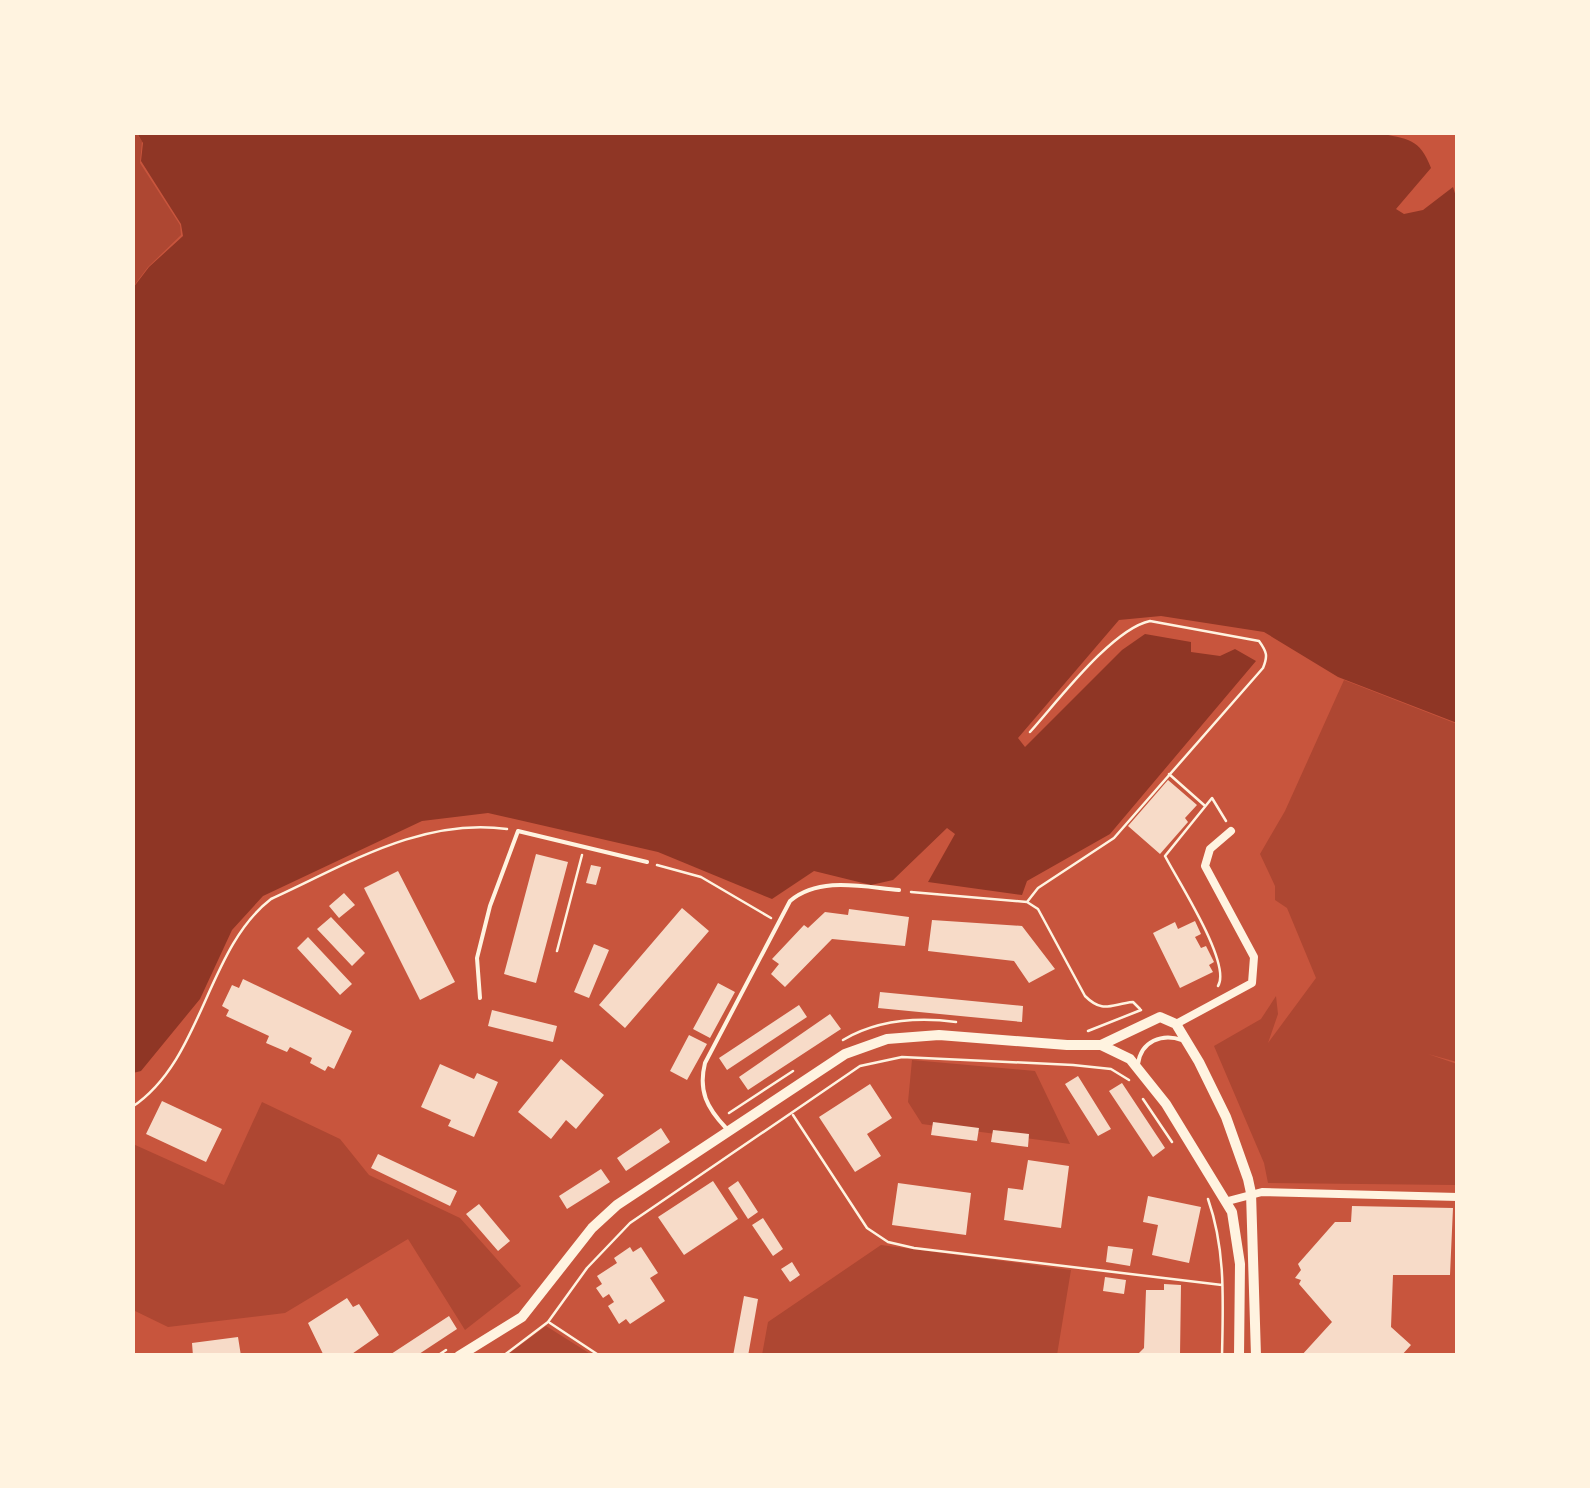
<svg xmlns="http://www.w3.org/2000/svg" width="1590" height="1488" font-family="'Exo 2',sans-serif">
  <rect width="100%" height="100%" fill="#c8553d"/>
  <path fill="#ae4732" d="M136 133 142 141 140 163 180 225 181 235 148 267 133 287 132 133Z
    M1344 680 1457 724V1062L1428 1054 1457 1064 1455 1185 1268 1183 1264 1163 1214 1046 1261 1019 1276 996 1278 1014 1268 1043 1316 978 1287 908 1275 900V886L1260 854 1285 811Z
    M912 1060 1035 1071 1070 1144 922 1124 908 1102Z
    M262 1102 340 1139 369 1175 460 1218 521 1286 465 1330 408 1239 285 1313 168 1327 133 1310V1144L224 1185Z
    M881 1245 1071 1270 1057 1355H762L768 1322Z
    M546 1326 592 1355H507Z"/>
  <path fill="#8f3625" d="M1378 133C1407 139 1420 138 1431 168L1396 209 1404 214 1423 210 1453 187 1457 200V723L1338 677 1264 632 1161 616 1119 620 1018 738 1025 747 1122 650 1145 634 1191 642V652L1220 656 1235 649 1256 661 1110 834 1027 881 1022 895 928 882 955 834 947 828 893 880 871 885 814 871 772 899 658 852 488 813 422 821 263 896 232 930 200 999 141 1071 133 1073V288L149 267 183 236 181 224 141 161 143 143 137 133Z"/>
  <path fill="#f7dbc8" d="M1168 780 1197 805 1185 818 1188 822 1160 854 1128 826Z
    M536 854 568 862 536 983 504 974Z
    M591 865 601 867 596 885 586 883Z
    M398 871 455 982 420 1000 364 888Z
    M344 893 355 905 339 918 329 906Z
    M682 908 709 931 625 1028 599 1005Z
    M849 909 909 917 905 946 832 939 785 987 771 974 779 964 772 959 804 925 808 928 825 912 848 915Z
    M331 917 365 953 352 966 317 929Z
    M932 920 1022 926 1055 969 1029 983 1014 961 928 951Z
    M1195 921 1201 934 1195 937 1201 948 1206 946 1214 962 1209 965 1213 972 1180 988 1153 933 1175 922 1178 929Z
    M308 937 352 984 340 995 297 948Z
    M594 944 609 950 589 998 574 992Z
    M243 979 352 1031 334 1069 328 1066 325 1071 310 1063 312 1058 290 1047 287 1052 266 1043 269 1036 226 1016 229 1010 222 1006 232 985 239 988Z
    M718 983 735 992 710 1038 693 1029Z
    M880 992 1023 1006 1022 1022 878 1008Z
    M799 1005 807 1017 727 1070 719 1058Z
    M492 1010 557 1026 553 1042 488 1026Z
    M830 1014 841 1029 748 1090 739 1077Z
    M689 1035 707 1044 687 1080 670 1071Z
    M561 1059 604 1095 576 1129 566 1120 551 1139 518 1112Z
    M440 1064 474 1079 477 1073 498 1082 474 1137 448 1126 451 1120 421 1107Z
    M1078 1076 1111 1129 1098 1136 1065 1084Z
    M1122 1083 1165 1148 1153 1157 1109 1091Z
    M870 1084 892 1118 867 1134 881 1156 855 1172 819 1117Z
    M162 1101 222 1129 206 1162 146 1134Z
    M933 1122 979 1128 977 1141 931 1135Z
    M661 1128 670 1142 626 1171 617 1158Z
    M993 1130 1029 1134 1028 1147 991 1142Z
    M378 1154 457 1191 450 1206 371 1168Z
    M1028 1160 1069 1166 1061 1228 1004 1220 1008 1188 1023 1190Z
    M601 1169 610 1182 567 1209 559 1196Z
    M713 1181 738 1219 684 1255 658 1217Z
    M738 1181 758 1212 748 1219 728 1188Z
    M898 1183 971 1193 966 1235 892 1225Z
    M1148 1196 1201 1207 1189 1263 1152 1255 1158 1225 1143 1222Z
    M479 1204 510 1241 498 1251 466 1214Z
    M1352 1206 1453 1208 1450 1275H1393L1391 1327 1411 1345 1401 1356H1301L1332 1322 1299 1284 1301 1280 1295 1278 1301 1270 1298 1264 1335 1222H1351Z
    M763 1218 783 1249 773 1256 752 1225Z
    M1108 1246 1133 1249 1130 1266 1106 1262Z
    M630 1247 633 1252 641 1247 658 1273 650 1278 665 1301 630 1324 626 1319 619 1324 608 1306 614 1302 609 1294 603 1298 596 1288 602 1284 597 1276 617 1263 614 1258Z
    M792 1262 800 1275 790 1282 781 1269Z
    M1105 1277 1126 1280 1124 1294 1103 1291Z
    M1164 1284 1181 1285 1180 1355 1136 1356 1144 1348 1146 1290H1164Z
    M744 1296 758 1299 748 1356H733Z
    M347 1298 353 1307 359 1304 379 1335 349 1356H324L308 1323Z
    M449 1316 457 1329 416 1356H388Z
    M238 1337 241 1356H193L192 1343Z"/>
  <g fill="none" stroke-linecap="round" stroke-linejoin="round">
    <path stroke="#fff3e0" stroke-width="2.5" d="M1169 774 1204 805
      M657 865 701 877 771 918
      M911 892 1027 902 1038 909 1085 996C1103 1014 1111 1004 1133 1002L1140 1009
      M1027 902 1038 888 1114 838 1263 668C1268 656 1267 652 1259 641L1150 621C1112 629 1058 701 1030 732
      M557 951 582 855
      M1218 986C1232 964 1178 881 1165 856L1212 798 1226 821
      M1088 1031 1141 1010
      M843 1040C877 1020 917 1017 956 1022
      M1143 1099 1172 1142
      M132 1107C203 1060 206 949 271 899 346 865 422 817 507 829
      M729 1113 793 1071
      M793 1115 867 1228 888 1242 914 1248 1222 1285
      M1208 1199C1226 1250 1223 1302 1222 1356
      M550 1323 600 1356
      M437 1356 446 1350
      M503 1356 548 1322 587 1268 630 1223 860 1066 902 1057 1073 1065 1111 1069 1129 1080"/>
    <path stroke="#fff3e0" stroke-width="4" d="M480 998 477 958 490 906 518 831 647 862
      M1138 1064C1141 1041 1162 1033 1182 1040
      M726 1128C707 1108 698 1091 705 1063L790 901C820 876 863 887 899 890"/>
    <path stroke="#fff3e0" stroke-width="8" d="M1176 1024 1252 983 1254 957 1205 866 1210 849 1231 831
      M1228 1201 1262 1192 1458 1197"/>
    <path stroke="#fff3e0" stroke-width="10" d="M1101 1045 1160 1017 1176 1024 1199 1062 1226 1117 1248 1179 1251 1193 1256 1356
      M459 1356 522 1317 592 1228 617 1205 845 1054 887 1039 939 1035 1067 1045H1101L1130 1059 1166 1104 1232 1212 1240 1264 1239 1356"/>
  </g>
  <rect width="1590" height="1488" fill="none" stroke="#fff3e0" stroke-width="270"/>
</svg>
